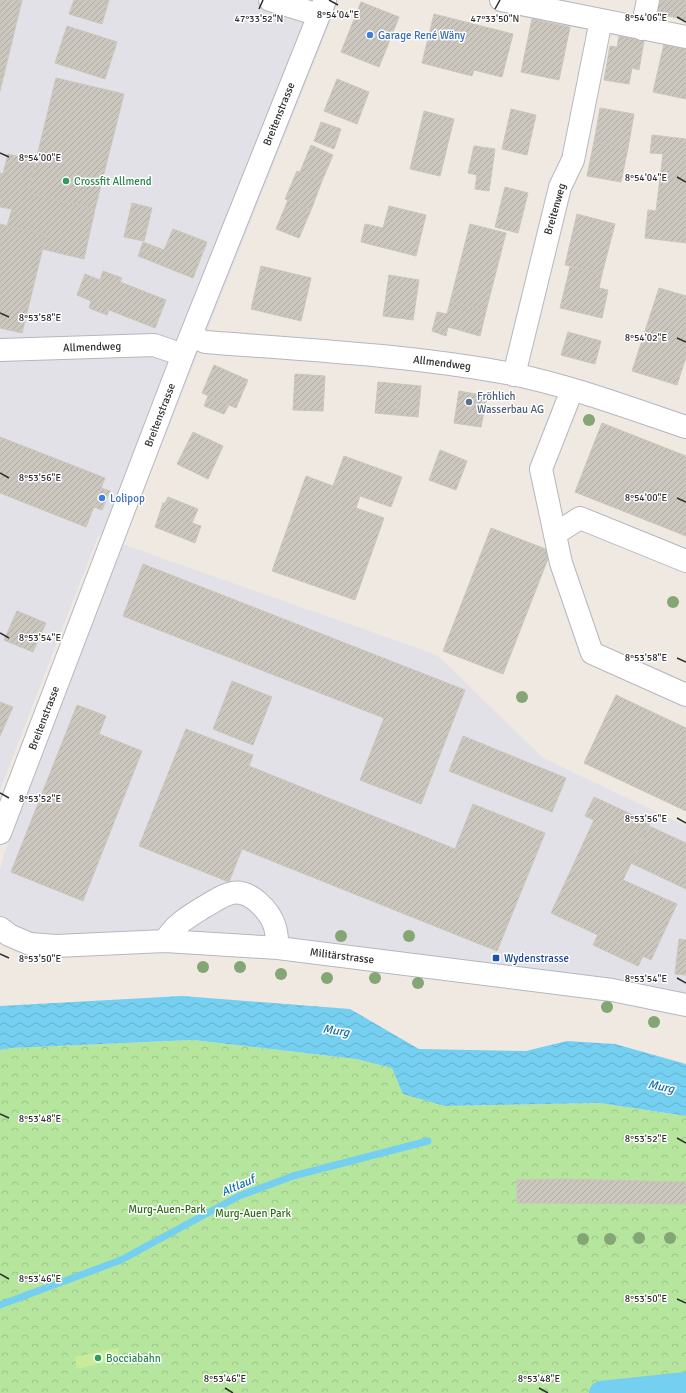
<svg xmlns="http://www.w3.org/2000/svg" width="686" height="1393" font-family="Signika,sans-serif">
  <defs>
    <pattern id="park-crowns" width="20" height="18" patternUnits="userSpaceOnUse"><rect width="20" height="18" fill="#b6e59e"/><path d="M2 6a3 3 0 1 1 6 0M12 15a3 3 0 1 1 6 0" fill="none" stroke="#9dc588"/></pattern>
    <pattern id="water-waves" width="16" height="10" patternUnits="userSpaceOnUse"><rect width="16" height="10" fill="#75cff0"/><path d="M0 5q4-4 8 0t8 0" fill="none" stroke="#66b2ce"/></pattern>
    <pattern id="building-hatch" width="6" height="6" patternUnits="userSpaceOnUse"><rect width="6" height="6" fill="#cbc7bf"/><path d="M-1 1l2-2M0 6l6-6M5 7l2-2" fill="none" stroke="#afaba4"/></pattern>
  </defs>
  <rect width="100%" height="100%" fill="#efe9e1"/>
  <path fill="#e3e1e8" d="M0 0H339L122 544 437 655 543 758 686 826V1007L320 953 56 946 0 928V870L4 854 122 544 98 536 0 790Z"/>
  <path fill="url(#park-crowns)" d="M193 1040 356 1059 392 1068 399 1083 445 1106 599 1103 686 1116V1386L605 1393H0V1050L11 1048Z"/>
  <path fill="#c9ec9a" d="M118 1348 120 1359 77 1369 75 1357Z"/>
  <path fill="url(#water-waves)" d="M182 996 350 1009 419 1049 526 1051 567 1041 615 1044 686 1064V1116L599 1103 445 1106 403 1094 392 1068 356 1059 193 1040 11 1048 0 1050V1006Z"/>
  <g fill="none" stroke-linecap="round" stroke-linejoin="round">
    <path stroke="#75cff0" stroke-width="7" d="M0 1305 121 1260 239 1196 293 1176 428 1141"/>
    <path stroke="#75cff0" stroke-width="24" d="M601 1393 686 1384"/>
  </g>
  <path fill="url(#building-hatch)" stroke="#cbc5ba" d="M0 0H22L0 91Z
    M74 0H109L102 24 69 14Z
    M653 0H686V20L651 12Z
    M361 2 399 17 379 67 341 52Z
    M434 14 513 34 502 77 474 70 472 76 422 63Z
    M532 19 570 27 559 80 521 72Z
    M67 26 117 42 105 79 55 63Z
    M619 36 644 41 639 70 632 68 629 84 604 80 610 46 617 47Z
    M664 44 686 49V99L653 92Z
    M56 78 124 94 95 209 28 193Z
    M337 79 369 92 357 124 324 111Z
    M600 108 634 114 628 148 594 142Z
    M511 109 536 115 527 155 502 149Z
    M424 111 454 119 440 176 410 169Z
    M321 122 341 129 334 149 314 141Z
    M652 135 686 139V243L645 238 648 210 656 211 663 154 650 153Z
    M594 142 628 148 621 182 587 176Z
    M311 145 333 155 322 181 300 172Z
    M474 146 495 149 489 191 475 189 477 175 468 173Z
    M8 154 35 161 28 193 95 209 84 259 42 249 46 235 7 226 12 209 0 207V173L3 174Z
    M297 171 322 181 311 210 285 199Z
    M505 187 528 193 518 233 495 227Z
    M288 200 311 210 299 238 276 229Z
    M132 203 152 208 144 241 124 237Z
    M389 206 426 215 416 256 361 242 365 224 383 228Z
    M577 214 615 224 602 274 565 265Z
    M0 224 46 235 22 333 0 328Z
    M470 224 506 233 486 311 450 302Z
    M173 229 207 242 193 278 138 256 143 242 164 250Z
    M261 266 311 278 301 321 251 309Z
    M570 267 602 274 599 288 608 290 602 318 560 308Z
    M103 271 122 278 120 282 166 300 155 328 109 310 107 315 89 308 91 301 77 295 85 274 100 280Z
    M389 275 419 280 413 320 383 316Z
    M659 288 686 296V357L677 385 632 371Z
    M450 302 486 311 480 336 448 327 446 336 432 331 437 312 447 314Z
    M568 332 601 341 595 364 561 355Z
    M214 365 248 380 236 408 202 393Z
    M295 374 325 376 323 411 293 410Z
    M378 382 399 384 396 415 375 413Z
    M399 384 421 386 418 417 396 415Z
    M459 391 487 396 481 427 454 423Z
    M208 396 229 405 224 414 204 406Z
    M602 423 686 456V536L575 492Z
    M193 432 223 446 208 479 177 464Z
    M0 437 105 478 86 527 0 493Z
    M440 450 467 461 456 490 429 480Z
    M344 456 402 477 391 507 360 496 356 508 384 518 355 600 272 571 306 476 333 486Z
    M101 488 110 491 102 510 94 507Z
    M168 497 198 509 192 523 201 526 195 543 155 527 163 503H165Z
    M491 528 551 551 503 674 443 651Z
    M143 564 465 690 421 804 360 780 384 718 123 616Z
    M17 611 46 623 33 652 4 640Z
    M232 681 272 697 253 745 213 729Z
    M616 695 686 728V811L584 763Z
    M0 702 13 707 0 736Z
    M77 705 106 716 99 734 142 751 83 901 11 872Z
    M186 729 253 755 249 766 455 849 473 804 545 833 497 951 242 849 229 882 139 846Z
    M463 736 566 778 552 812 449 771Z
    M594 797 650 823 623 880 677 904 651 960 551 913 594 820 585 816Z
    M649 826 686 843V889L631 863Z
    M598 935 643 956 638 966 593 945Z
    M679 939 686 940V975L675 974Z
    M561 1179 686 1182V1204L517 1203V1180Z"/>
  <g fill="none" stroke-linecap="round" stroke-linejoin="round">
    <g stroke="#b4b7c1" stroke-width="24">
      <path id="minor" d="M270 0 319 15
        M501 0 686 37
        M642 29 648 0
        M191 336 205 342C307 350 411 355 512 374 571 386 629 408 686 427
        M0 350 154 345 183 355
        M514 375 560 187 573 160 601 20
        M572 390 541 469 561 563 592 653 686 695
        M555 534 580 518 686 561
        M0 833 183 355 325 0
        M0 928 9 935 30 944 56 946 165 941 278 948 612 990 686 1005
        M165 941C175 924 188 917 204 907 213 902 222 895 232 893 250 889 270 911 275 927 277 934 277 941 278 948"/>
    </g>
    <use href="#minor" stroke="#fff" stroke-width="22"/>
  </g>
  <g fill="#84a574">
    <circle cx="589" cy="420" r="6"/>
    <circle cx="673" cy="602" r="6"/>
    <circle cx="522" cy="697" r="6"/>
    <circle cx="341" cy="936" r="6"/>
    <circle cx="409" cy="936" r="6"/>
    <circle cx="203" cy="967" r="6"/>
    <circle cx="240" cy="967" r="6"/>
    <circle cx="281" cy="974" r="6"/>
    <circle cx="327" cy="978" r="6"/>
    <circle cx="375" cy="978" r="6"/>
    <circle cx="418" cy="983" r="6"/>
    <circle cx="607" cy="1007" r="6"/>
    <circle cx="654" cy="1022" r="6"/>
    <circle cx="639" cy="1238" r="6"/>
    <circle cx="670" cy="1238" r="6"/>
    <circle cx="583" cy="1239" r="6"/>
    <circle cx="610" cy="1239" r="6"/>
  </g>
  <path fill="none" stroke="#2e2e2e" stroke-width="1.5" d="M329 0 338 5M259 9 263 0M495 9 500 0M677 17 686 22M0 153 9 157M677 177 686 182M0 313 9 317M677 338 686 342M0 473 9 478M677 498 686 502M0 633 9 638M677 658 686 662M0 793 9 798M677 818 686 823M0 954 9 958M677 978 686 983M0 1114 9 1118M677 1138 686 1143M0 1274 9 1279M677 1299 686 1303M225 1388 233 1393M539 1388 548 1393"/>
  <g fill="#3f7fe0" stroke="#fff" stroke-width="1.5">
    <circle cx="370" cy="35" r="4"/>
    <circle cx="102" cy="498" r="4"/>
  </g>
  <g fill="#2e9e5b" stroke="#fff" stroke-width="1.5">
    <circle cx="66" cy="181" r="4"/>
    <circle cx="98" cy="1358" r="4"/>
  </g>
  <circle fill="#5c6f8a" stroke="#fff" stroke-width="1.5" cx="469" cy="402" r="4"/>
  <rect fill="#1a4fb4" stroke="#fff" stroke-width="1.5" x="492" y="954" width="8" height="8" rx="2"/>
  <g text-anchor="middle" dominant-baseline="central" stroke-width="3" stroke-linejoin="round" paint-order="stroke">
    <g font-size="11" fill="#366cbe" stroke="#fff" text-anchor="start">
      <text x="378" y="35">Garage René Wäny</text>
      <text x="110" y="498">Lolipop</text>
    </g>
    <g font-size="11" fill="#2e2e2e" stroke="#fff">
      <text transform="translate(279 114) rotate(-68)">Breitenstrasse</text>
      <text transform="translate(555 209) rotate(-74)">Breitenweg</text>
      <text transform="translate(92 347) rotate(-2)">Allmendweg</text>
      <text transform="translate(442 363) rotate(7)">Allmendweg</text>
      <text transform="translate(160 415) rotate(-69)">Breitenstrasse</text>
      <text transform="translate(44 718) rotate(-69)">Breitenstrasse</text>
      <text transform="translate(342 956) rotate(7)">Militärstrasse</text>
    </g>
    <g font-size="11" fill="#27864d" stroke="#fff" text-anchor="start">
      <text x="74" y="181">Crossfit Allmend</text>
      <text x="106" y="1358">Bocciabahn</text>
    </g>
    <g font-size="11" fill="#4e5e75" stroke="#fff" text-anchor="start">
      <text x="477" y="396">Fröhlich<tspan x="477" dy="13">Wasserbau AG</tspan></text>
    </g>
    <g font-size="11" fill="#164399" stroke="#fff" text-anchor="start">
      <text x="504" y="958">Wydenstrasse</text>
    </g>
    <g font-size="11" fill="#2c6e1b" stroke="#fff">
      <text x="167" y="1209">Murg-Auen-Park</text>
      <text x="253" y="1213">Murg-Auen Park</text>
    </g>
    <g font-size="12" font-style="italic" fill="#0d6fa3" stroke="#fff">
      <text transform="translate(336 1031) rotate(8)">Murg</text>
      <text transform="translate(661 1087) rotate(11)">Murg</text>
      <text transform="translate(238 1186) rotate(-24)">Altlauf</text>
    </g>
  </g>
  <g font-size="10" text-anchor="middle" fill="#2e2e2e" stroke="#fff" stroke-width="3" stroke-linejoin="round" paint-order="stroke">
    <text x="338" y="18">8°54'04"E</text>
    <text x="646" y="21">8°54'06"E</text>
    <text x="259" y="22">47°33'52"N</text>
    <text x="495" y="22">47°33'50"N</text>
    <text x="40" y="161">8°54'00"E</text>
    <text x="646" y="181">8°54'04"E</text>
    <text x="40" y="321">8°53'58"E</text>
    <text x="646" y="341">8°54'02"E</text>
    <text x="40" y="481">8°53'56"E</text>
    <text x="646" y="501">8°54'00"E</text>
    <text x="40" y="641">8°53'54"E</text>
    <text x="646" y="661">8°53'58"E</text>
    <text x="40" y="802">8°53'52"E</text>
    <text x="646" y="822">8°53'56"E</text>
    <text x="40" y="962">8°53'50"E</text>
    <text x="646" y="982">8°53'54"E</text>
    <text x="40" y="1122">8°53'48"E</text>
    <text x="646" y="1142">8°53'52"E</text>
    <text x="40" y="1282">8°53'46"E</text>
    <text x="646" y="1302">8°53'50"E</text>
    <text x="225" y="1382">8°53'46"E</text>
    <text x="539" y="1382">8°53'48"E</text>
  </g>
</svg>
